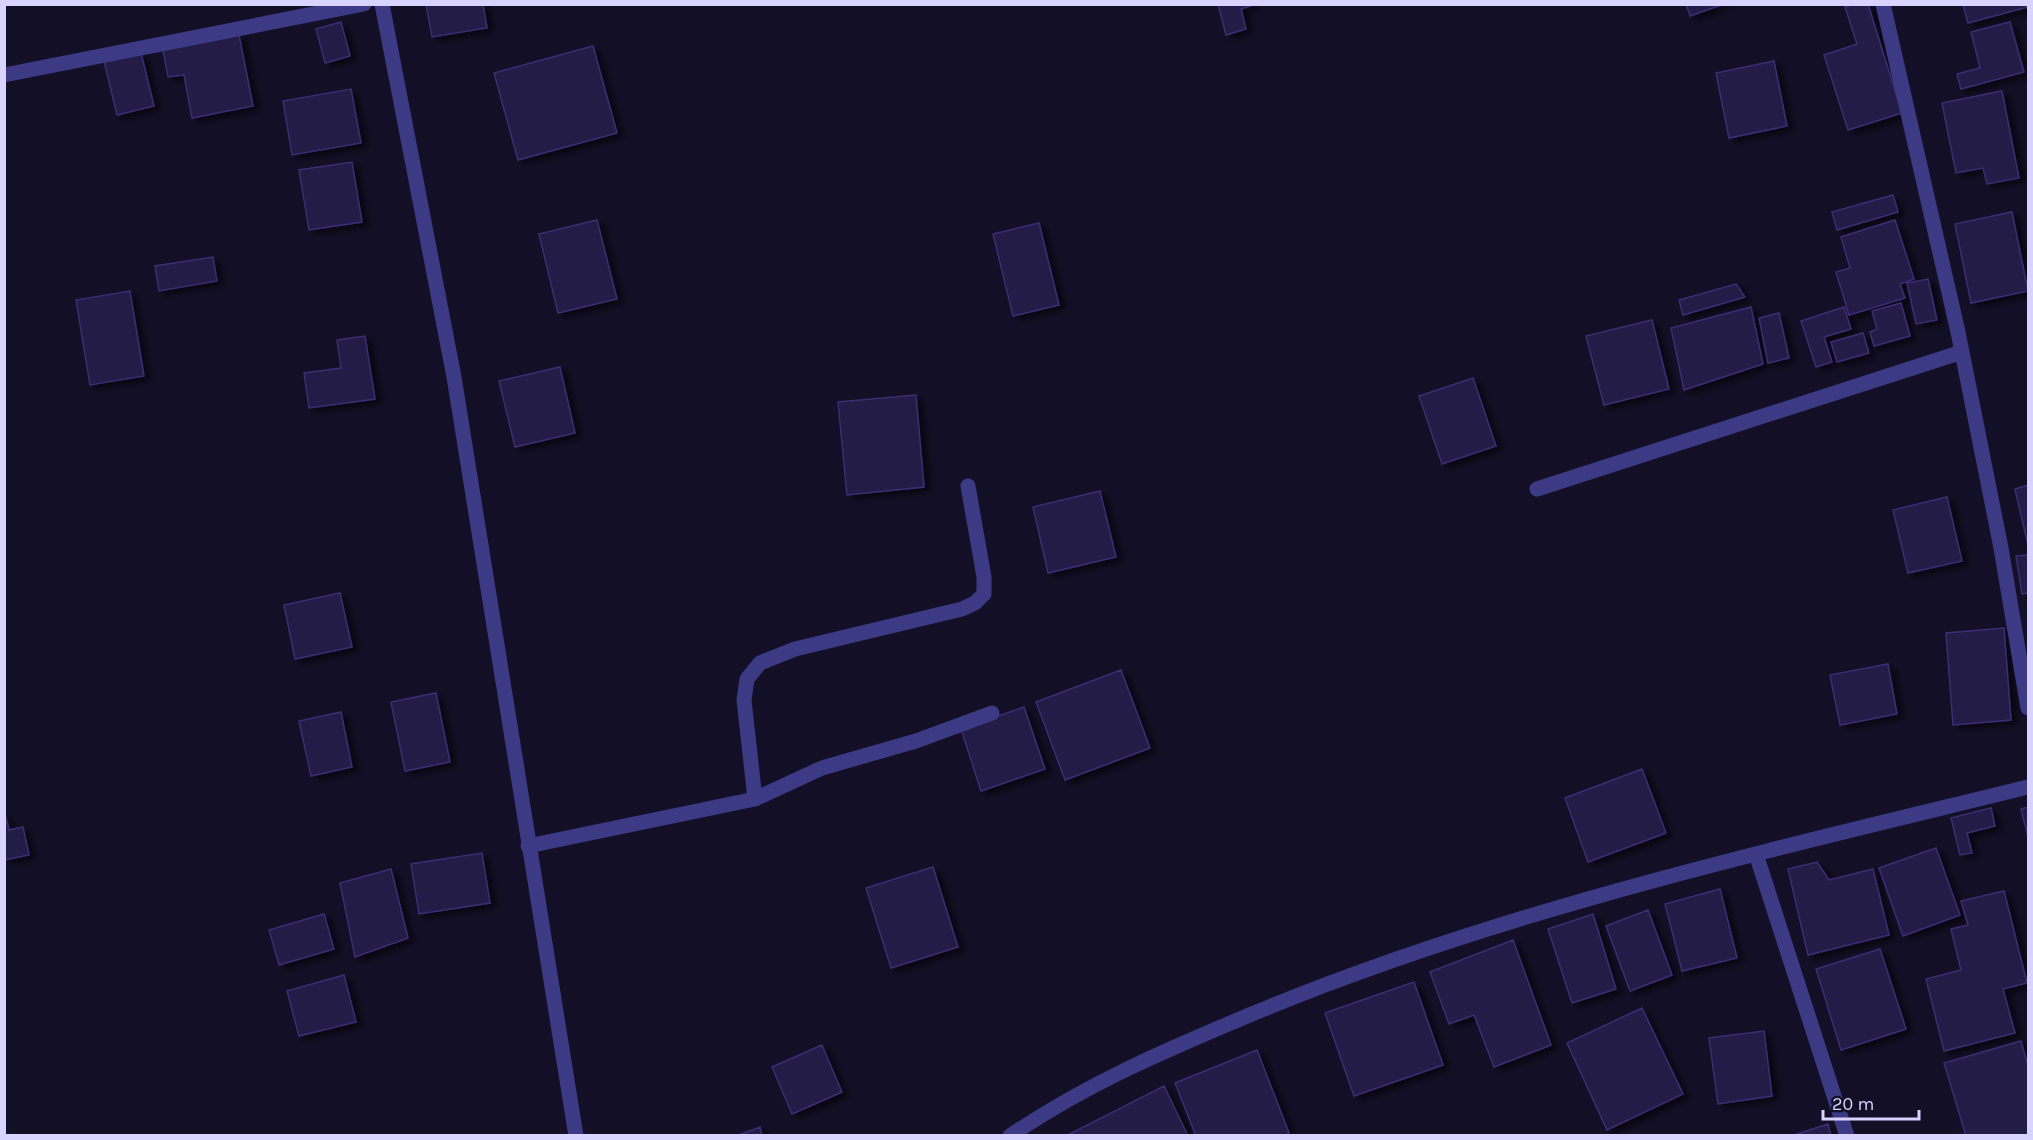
<svg xmlns="http://www.w3.org/2000/svg" width="2033" height="1140" font-family="Karla,sans-serif">
  <defs>
    <filter id="shadow"><feDropShadow dx="6" dy="4" stdDeviation="3" flood-color="#0009"/></filter>
  </defs>
  <rect width="100%" height="100%" fill="#130f26"/>
  <path fill="#241b47" stroke="#3b2d73" stroke-width="1.5" filter="url(#shadow)" d="M426 4H483L487 28 432 37Z
    M1218 4H1256L1241 9 1246 29 1226 35Z
    M1686 4H1724L1690 16Z
    M1853 4H1868L1902 113 1848 130 1824 55 1857 44 1845 7Z
    M1963 4H2028V7L1968 23Z
    M341 22 350 56 325 63 316 29Z
    M2010 22 2024 72 1961 89 1957 74 1980 68 1971 32Z
    M239 35 253 106 192 118 184 75 168 77 163 50Z
    M593 46 617 133 518 160 494 73Z
    M141 53 154 106 117 115 104 61Z
    M1774 61 1787 126 1729 138 1716 73Z
    M351 89 361 143 292 155 283 101Z
    M2002 91 2019 178 1987 184 1983 168 1956 173 1942 103Z
    M352 162 362 222 309 230 299 170Z
    M1893 195 1898 212 1837 230 1832 212Z
    M2012 212 2028 291 1971 303 1955 224Z
    M597 220 617 299 558 313 539 234Z
    M1895 220 1914 279 1900 284 1905 298 1849 315 1836 272 1850 268 1841 237Z
    M1039 223 1059 305 1013 316 993 234Z
    M213 257 217 281 159 291 155 266Z
    M1928 279 1937 320 1916 324 1907 283Z
    M1736 284 1745 297 1683 315 1679 300Z
    M130 291 144 376 90 385 76 300Z
    M1901 303 1910 336 1874 346 1870 332 1877 329 1872 311Z
    M1751 307 1763 364 1684 390 1671 328Z
    M1844 307 1851 329 1824 337 1832 362 1816 367 1801 321Z
    M1779 313 1789 358 1768 363 1759 318Z
    M1652 320 1669 389 1604 405 1586 336Z
    M1863 333 1869 353 1837 362 1831 342Z
    M365 336 375 399 309 408 304 373 341 368 337 340Z
    M560 367 575 433 515 447 499 381Z
    M1473 378 1496 446 1442 464 1419 396Z
    M916 395 924 487 847 495 838 402Z
    M2028 485V545L2015 489Z
    M1100 491 1116 557 1048 573 1033 507Z
    M1947 497 1962 561 1908 573 1893 510Z
    M2028 555V593L2022 594 2016 556Z
    M340 593 352 647 295 659 284 605Z
    M2004 628 2011 720 1953 725 1946 633Z
    M1888 664 1897 714 1840 725 1830 675Z
    M1121 670 1150 748 1065 780 1036 702Z
    M436 693 450 762 405 771 391 702Z
    M1024 707 1045 769 981 791 961 729Z
    M341 712 352 767 311 776 299 721Z
    M1642 769 1666 833 1588 862 1565 798Z
    M2028 807V837L2021 809Z
    M1991 808 1995 826 1967 833 1972 853 1960 855 1951 818Z
    M4 810 9 830 23 827 29 855 4 860Z
    M1936 848 1960 915 1903 936 1879 868Z
    M482 853 490 903 419 914 411 864Z
    M1817 862 1829 880 1873 869 1889 935 1808 955 1788 869Z
    M933 867 958 947 891 968 866 888Z
    M391 869 408 938 355 957 340 883Z
    M1720 889 1737 958 1682 971 1665 904Z
    M2004 891 2027 983 2003 989 2015 1033 1944 1051 1926 979 1961 970 1951 929 1968 925 1961 901Z
    M1648 910 1672 975 1630 991 1606 926Z
    M324 914 334 949 279 965 269 930Z
    M1593 914 1616 989 1572 1003 1548 929Z
    M1513 940 1551 1045 1494 1067 1474 1015 1449 1024 1430 972Z
    M1880 949 1906 1029 1841 1050 1816 969Z
    M344 975 356 1022 299 1036 287 991Z
    M1414 982 1443 1065 1354 1096 1325 1013Z
    M1642 1008 1683 1094 1607 1130 1567 1043Z
    M1764 1031 1772 1096 1718 1104 1709 1038Z
    M2021 1041 2028 1066V1136H1966L1944 1063Z
    M822 1045 842 1092 792 1114 772 1067Z
    M1257 1050 1289 1133 1283 1136H1196L1175 1083Z
    M1164 1086 1188 1136H1066Z
    M1828 1124 1831 1136H1791Z
    M760 1127 762 1136H736Z"/>
  <g fill="none" stroke-linecap="round" stroke-linejoin="round">
    <path stroke="#3d3a85" stroke-width="15" d="M382 4 454 377 576 1136
      M1883 4 1958 332 2001 548 2028 708
      M4 75 364 4
      M1537 489 1962 352
      M755 799 744 700 747 679 760 663 795 649 962 609 975 603 984 594V577L968 486
      M528 846 755 799 822 768 916 741 992 713
      M1756 854 1847 1136
      M1010 1136C1086 1084 1168 1049 1252 1014 1502 910 1767 851 2028 787"/>
  </g>
  <rect width="2033" height="1140" fill="none" stroke="#d9d4ff" stroke-width="12"/>
  <path d="M1823 1110v9h96v-9" fill="none" stroke="#d9d4ff" stroke-width="3"/>
  <text x="1832" y="1110" font-size="18" fill="#d9d4ff" stroke="#130f26" stroke-width="4.5" paint-order="stroke">20 m</text>
</svg>
